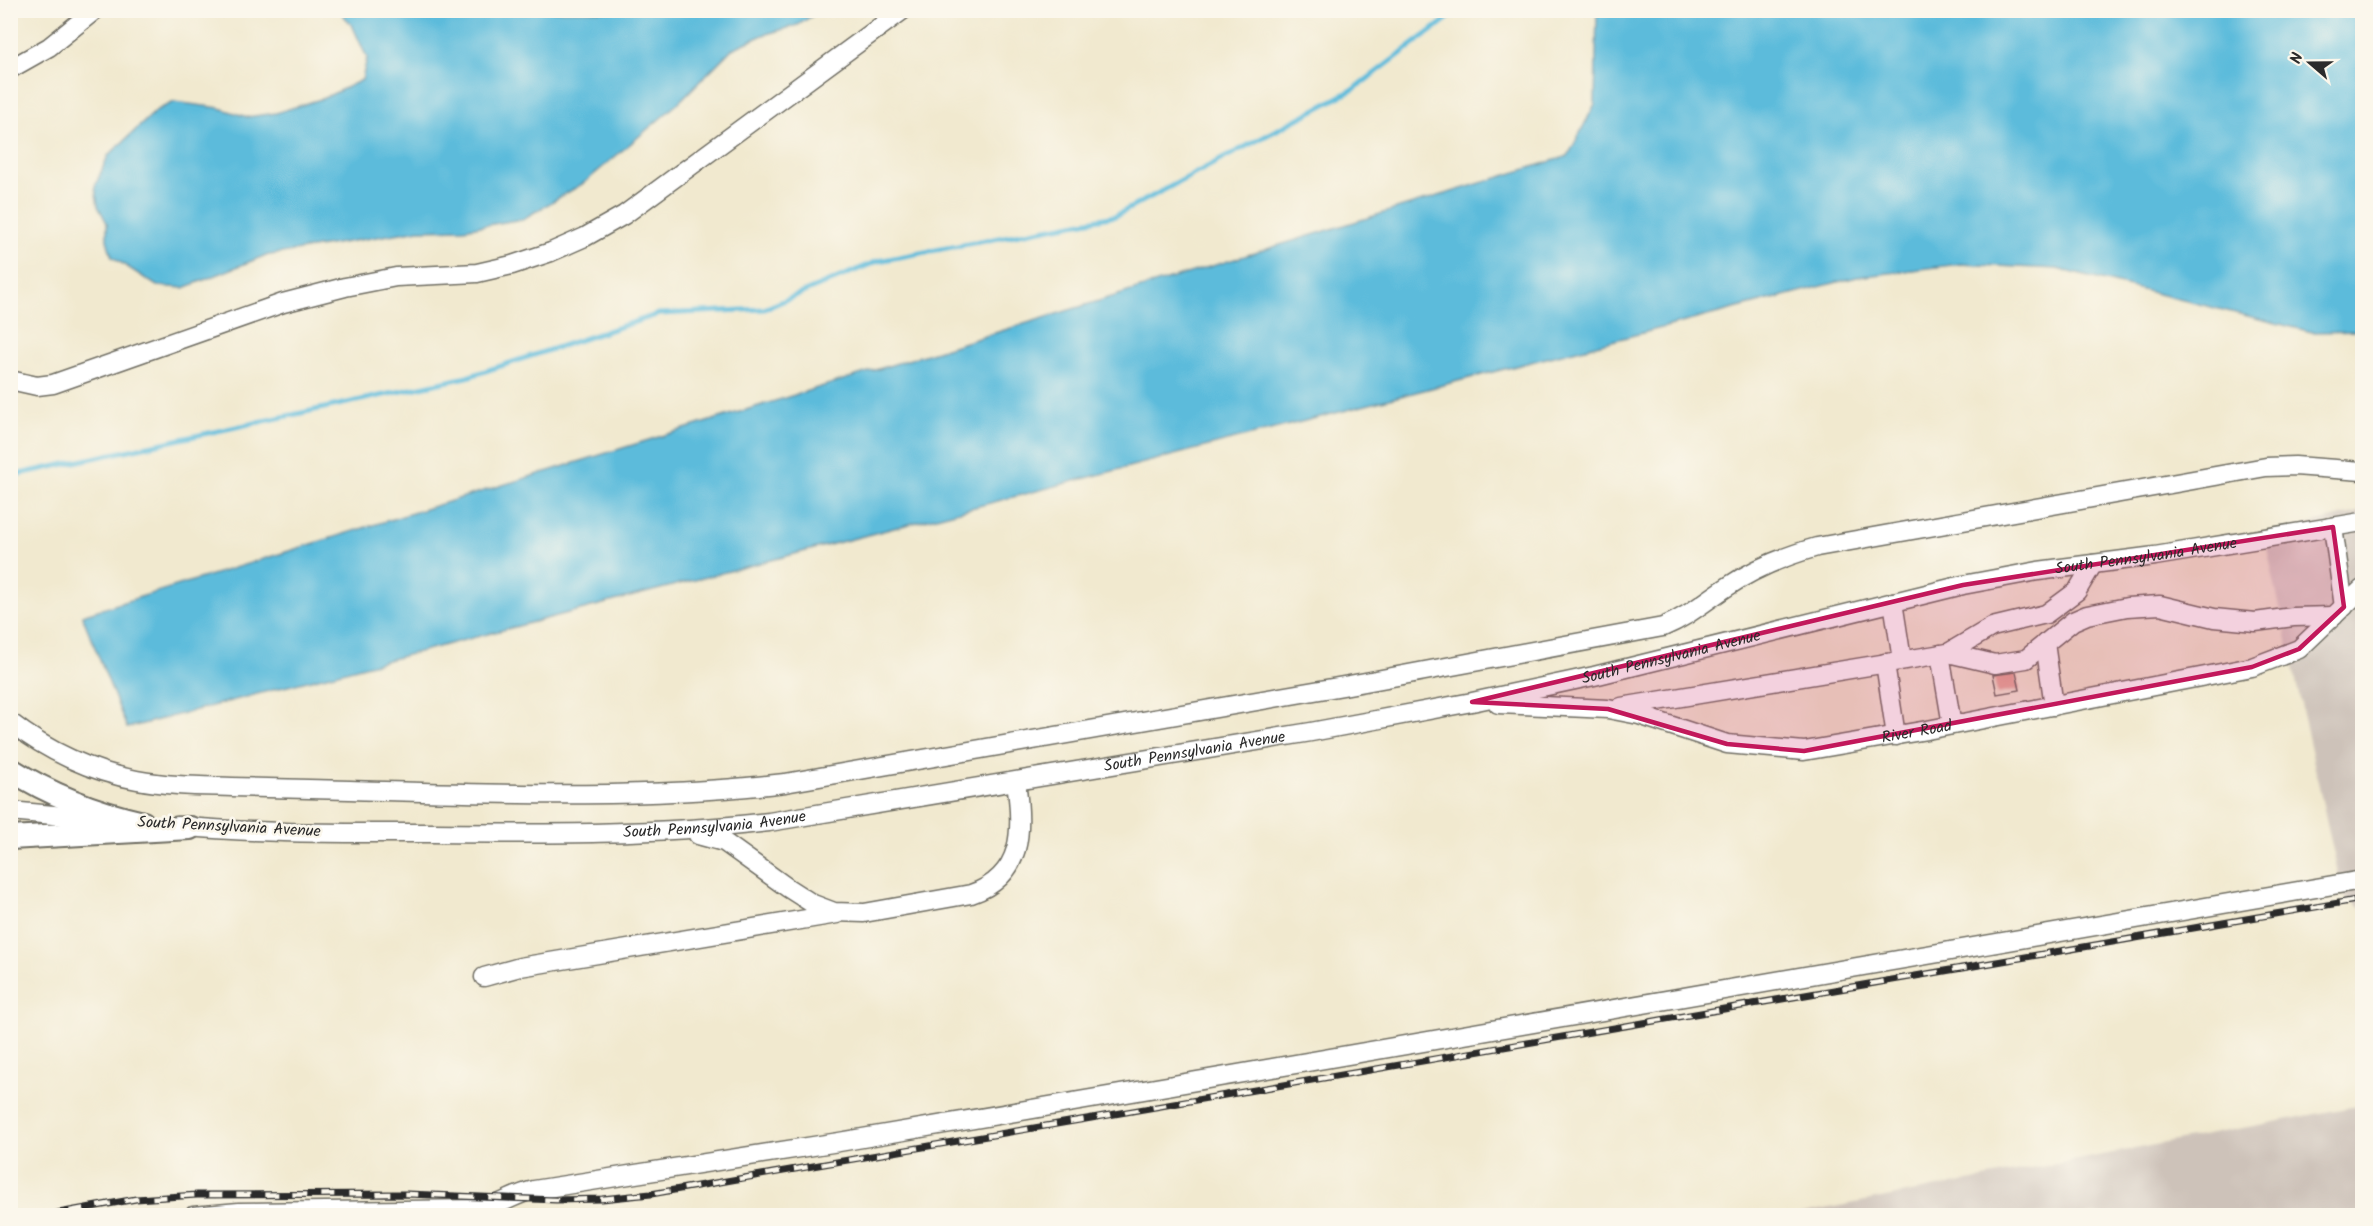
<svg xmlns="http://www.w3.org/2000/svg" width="2373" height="1226" font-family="Kalam,sans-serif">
  <rect width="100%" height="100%" fill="#fbf7ec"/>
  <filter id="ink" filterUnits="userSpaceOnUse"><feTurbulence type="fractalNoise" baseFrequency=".0167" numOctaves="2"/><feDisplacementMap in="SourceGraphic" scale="12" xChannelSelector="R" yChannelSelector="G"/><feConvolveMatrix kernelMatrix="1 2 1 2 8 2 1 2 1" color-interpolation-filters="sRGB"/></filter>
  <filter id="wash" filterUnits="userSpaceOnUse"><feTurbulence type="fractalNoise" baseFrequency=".008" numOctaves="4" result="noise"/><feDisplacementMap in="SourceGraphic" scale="24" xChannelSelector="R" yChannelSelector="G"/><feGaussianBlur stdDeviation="1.35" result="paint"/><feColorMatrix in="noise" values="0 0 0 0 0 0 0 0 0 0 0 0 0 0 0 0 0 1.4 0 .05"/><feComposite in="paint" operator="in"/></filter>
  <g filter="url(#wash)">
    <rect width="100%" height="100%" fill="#f1e9cf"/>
    <path fill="#cdc2b9" d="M2362 511V909L2343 896 2264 535Z
      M2362 1105V1215H1793Z"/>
    <path fill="#5cbbdb" stroke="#447383" stroke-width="1.5" d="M340 11H819L798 25 763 35 732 49 676 105 584 183 523 219 463 229 419 230 264 256 184 288 157 286 112 257 107 240V223L98 206 95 186 108 156 157 110 174 102 220 108 247 117 276 113 324 98 362 80 367 58 353 27Z
      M1597 11H2362V331L2312 332 2057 269 1960 264 1857 277 127 728 82 615 1568 156 1595 104Z"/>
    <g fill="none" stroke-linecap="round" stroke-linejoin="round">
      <path stroke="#5cbbdb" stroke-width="5" d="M10 476 467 377 659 314 764 309 878 261 1115 216 1354 89 1459 10"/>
    </g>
    <g id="blocks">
      <path fill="#e09986" d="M2016 672 2020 690 1997 694 1993 675Z"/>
    </g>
  </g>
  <g filter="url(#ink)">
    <use href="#blocks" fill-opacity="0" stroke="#706e64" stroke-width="1.5"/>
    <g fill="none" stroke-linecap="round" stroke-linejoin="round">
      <g stroke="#706e64" stroke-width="21">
        <g id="minor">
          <path d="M10 69 49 47 95 10"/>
          <path d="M10 380 37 386 53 384 283 303 345 287 396 277 477 273 512 265 551 252 585 237 624 215 903 10"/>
          <path d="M2333 527 2344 607"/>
          <path d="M1893 602 1902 660"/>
          <path d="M2045 643 2054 706"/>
          <path d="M1948 653 1992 627 2046 614 2077 591 2093 564"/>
          <path d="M1940 654 1952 725"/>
          <path d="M1885 663 1896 736"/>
          <path id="s1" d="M1498 704 1608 709 1639 715 1727 744 1804 751 1927 730 2252 667 2299 649 2362 589"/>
          <path d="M1621 707 1948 653 1995 664 2026 659 2073 621 2087 615 2127 607 2160 605 2214 618 2255 622 2293 617 2334 616"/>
          <path d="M10 722C47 751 92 772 137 780 168 786 201 786 232 787 272 788 311 789 350 790 495 794 641 800 785 783L1349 685 1663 627C1689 616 1704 602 1727 587 1755 568 1785 556 1817 547L2266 467 2295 466 2362 471"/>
          <path d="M10 811 107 820"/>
          <path id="s2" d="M177 826C261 834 347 833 432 833 545 834 656 835 769 822L1311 732 1472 702 1594 676 1963 585 2038 571 2155 556 2362 522"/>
          <path d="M698 835 724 842 788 888 813 904 834 912 864 913 971 894C1024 876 1023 829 1016 782"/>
          <path d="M484 977 520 967 837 914"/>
          <path d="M193 1216 239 1212 482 1209C501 1205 515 1194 534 1190L839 1142 1220 1077 2362 880"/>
        </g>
      </g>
      <g stroke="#706e64" stroke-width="26">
        <path id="major" d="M10 769C52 796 95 812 143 823
          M10 838 190 828"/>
      </g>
      <use href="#minor" stroke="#fff" stroke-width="18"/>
      <use href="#major" stroke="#fff" stroke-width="22"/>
      <g stroke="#2b2b2b" stroke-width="7">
        <path id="rail" d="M42 1216 136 1199 197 1195 407 1194 556 1200 602 1199 651 1194 2362 899"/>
      </g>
      <use href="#rail" stroke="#fbf7ec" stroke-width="4.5" stroke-dasharray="14" stroke-linecap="butt"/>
    </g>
  </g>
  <path fill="#c2185b" fill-opacity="0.2" stroke="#c2185b" stroke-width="4.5" stroke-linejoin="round" d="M2333 527 2344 607 2299 649 2252 667 1804 751 1727 744 1608 709 1472 702 1963 585Z"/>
  <g text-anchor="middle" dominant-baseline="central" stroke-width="5" stroke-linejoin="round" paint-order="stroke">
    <g font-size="16" fill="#2b2b2b" stroke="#fbf7ec">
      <text stroke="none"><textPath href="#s2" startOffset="1996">South Pennsylvania Avenue</textPath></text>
      <text stroke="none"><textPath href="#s2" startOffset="1510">South Pennsylvania Avenue</textPath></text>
      <text stroke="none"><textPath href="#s1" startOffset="426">River Road</textPath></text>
      <text stroke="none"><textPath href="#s2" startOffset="1024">South Pennsylvania Avenue</textPath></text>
      <text stroke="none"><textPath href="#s2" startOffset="538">South Pennsylvania Avenue</textPath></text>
      <text transform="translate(229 827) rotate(3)">South Pennsylvania Avenue</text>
    </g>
  </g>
  <rect width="2373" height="1226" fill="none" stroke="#fbf7ec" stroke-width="36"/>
  <g transform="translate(2310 63) rotate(290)" stroke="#fbf7ec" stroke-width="4.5" paint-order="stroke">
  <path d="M0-4.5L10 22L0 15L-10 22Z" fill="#2b2b2b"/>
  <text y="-9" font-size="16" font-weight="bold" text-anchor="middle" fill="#2b2b2b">N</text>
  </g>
</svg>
